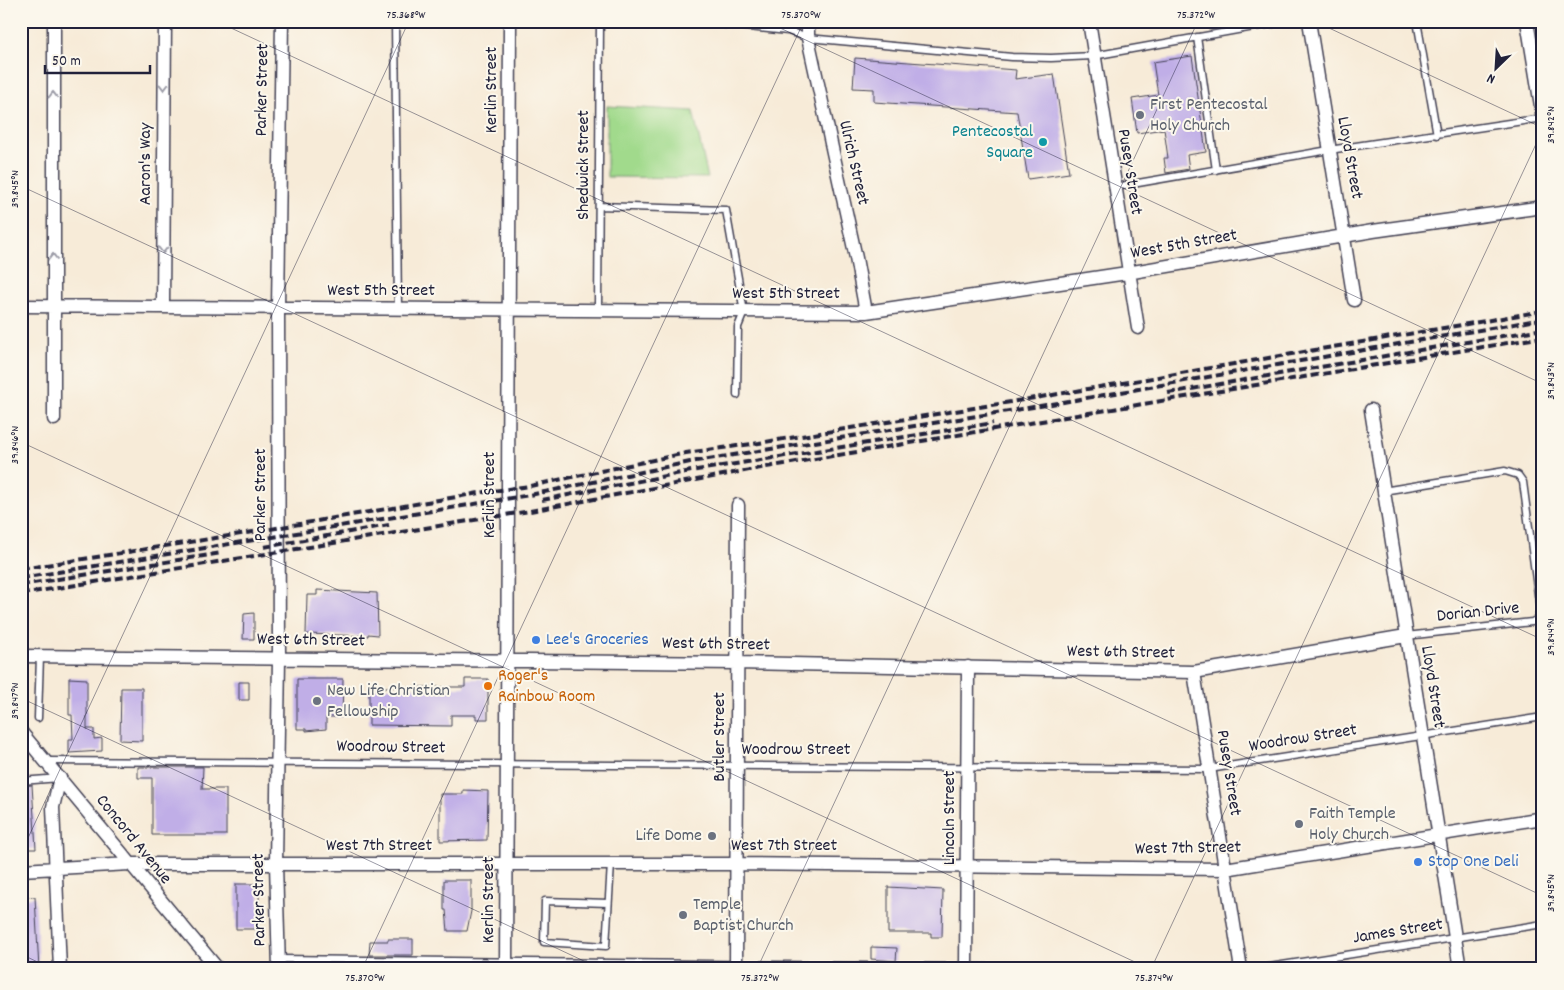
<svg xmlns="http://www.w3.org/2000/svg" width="1564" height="990" font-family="Dekko,sans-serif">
  <rect width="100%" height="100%" fill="#fbf7ec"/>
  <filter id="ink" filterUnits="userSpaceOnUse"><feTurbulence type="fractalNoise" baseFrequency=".02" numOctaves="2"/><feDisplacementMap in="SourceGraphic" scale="10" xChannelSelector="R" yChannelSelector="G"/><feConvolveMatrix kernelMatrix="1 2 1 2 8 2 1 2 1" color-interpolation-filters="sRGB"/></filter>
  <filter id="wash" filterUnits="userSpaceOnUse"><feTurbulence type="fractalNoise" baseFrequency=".0096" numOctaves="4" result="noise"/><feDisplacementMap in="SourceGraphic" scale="20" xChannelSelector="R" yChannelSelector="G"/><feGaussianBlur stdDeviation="1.12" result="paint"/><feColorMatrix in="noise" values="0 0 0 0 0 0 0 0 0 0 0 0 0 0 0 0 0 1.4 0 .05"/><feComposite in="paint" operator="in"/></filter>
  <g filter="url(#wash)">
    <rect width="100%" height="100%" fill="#f7ebd8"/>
    <path fill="#a1da8c" stroke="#627e64" d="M21 54H25V100H21Z
      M607 106 693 111 708 178 607 177Z"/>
    <g id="blocks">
      <path fill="#c0aee7" d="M1192 56 1206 152 1187 155 1189 169 1166 173 1164 158H1168L1164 129 1137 133 1132 99 1158 95 1153 62Z
        M855 58 1016 70 1015 79 1054 74 1069 173 1028 179 1017 112 874 102V89L853 88Z
        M317 590 377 593 378 635 368 634V636L306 634 307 595H317Z
        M254 613V639H243L244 614Z
        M69 678 87 679V729H94V739L102 738V751L69 753V739H73L72 715H69Z
        M297 679H343L342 717H326V729L306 731V729H297Z
        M465 679H488V719H476V715H451V726L369 725V687H465Z
        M239 682H249V700H239Z
        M121 688H142V741L120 740Z
        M138 767H203L202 789H226V835H152V778H138Z
        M32 785 36 849H21V786Z
        M463 790 488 791 487 840 440 841V794H463Z
        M444 880H471V911L467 931H448L446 910H444Z
        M236 884H259V923L256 929H236Z
        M888 887 943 890 942 937H931V933H888Z
        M35 897 39 969H21V898Z
        M388 939H413V955H369L370 941H388Z
        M871 947 897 948 896 961 871 959Z"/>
    </g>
  </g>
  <g filter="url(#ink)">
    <use href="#blocks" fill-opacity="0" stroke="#424053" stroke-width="1"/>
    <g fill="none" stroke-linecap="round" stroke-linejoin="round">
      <g stroke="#424053" stroke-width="9">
        <path id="lane" d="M395 21 398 309
          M689 21 788 31 808 38 1012 57 1051 58 1093 56 1288 21
          M1417 21 1437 135
          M1197 37 1216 170
          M1115 187 1329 150 1543 118
          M599 206 726 210 744 312 738 327 737 395
          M598 309 600 21
          M1383 491 1505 471 1518 475 1523 482 1540 610 1538 619 1532 622 1406 636
          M38 718 40 656
          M47 761 1209 769 1543 717
          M21 781 60 778
          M608 903 545 901 544 942 606 946 611 864
          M279 959 1125 969
          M1257 969 1543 924"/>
      </g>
      <g stroke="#424053" stroke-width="15">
        <path id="street" d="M54 21V419
          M808 21V38L856 258 866 312
          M1089 21 1138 328
          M1309 21 1354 300
          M1527 21 1543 118
          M21 306 866 312 1127 273 1373 231 1543 207
          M163 306 165 21
          M1371 410 1460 969
          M21 656 738 663 1194 672 1406 636
          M1194 672 1241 969
          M21 732 218 969
          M60 778 53 807 60 969
          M21 870 130 864H737L1225 869 1543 818
          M279 969 276 864 279 658 278 308 282 21
          M506 969 510 21
          M736 969 738 505
          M966 969 968 667"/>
      </g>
      <use href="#lane" stroke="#fff" stroke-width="6"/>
      <use href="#street" stroke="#fff" stroke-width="12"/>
      <path stroke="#22223b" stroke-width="4" stroke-dasharray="8 4" stroke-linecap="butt" d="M1168 393 1543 329
        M542 500 691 471 993 423
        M264 547 389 525
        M21 569 253 532 485 492 530 486 686 453 759 443 1041 397 1543 311
        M21 578 530 495 690 462 1046 405 1543 319
        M21 585 222 553
        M21 594 530 511 755 469 1543 337"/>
    </g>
    <defs><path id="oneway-chevron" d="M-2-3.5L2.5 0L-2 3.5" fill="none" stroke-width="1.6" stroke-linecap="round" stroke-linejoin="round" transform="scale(1.25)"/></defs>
    <g stroke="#9c9ca7">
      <use href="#oneway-chevron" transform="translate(164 87) rotate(90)"/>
      <use href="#oneway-chevron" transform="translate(53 95) rotate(-90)"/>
      <use href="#oneway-chevron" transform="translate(163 250) rotate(90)"/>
      <use href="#oneway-chevron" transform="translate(53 257) rotate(-90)"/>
    </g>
  </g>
  <path fill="none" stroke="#22223b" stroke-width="1" stroke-opacity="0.45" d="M216 21 1543 640M765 21 1543 384M1314 21 1543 128M21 186 1543 896M21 442 1150 969M21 698 601 969M21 853 409 21M21 954 52 969M362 969 804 21M757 969 1198 21M1151 969 1543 129"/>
  <g fill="#6b7280" stroke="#fbf7ec" stroke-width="2">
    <circle cx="1140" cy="115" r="5"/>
    <circle cx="317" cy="701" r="5"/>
    <circle cx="1299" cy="824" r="5"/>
    <circle cx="712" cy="836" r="5"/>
    <circle cx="683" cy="915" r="5"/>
  </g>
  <circle fill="#0f9aa8" stroke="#fbf7ec" stroke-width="2" cx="1043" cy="142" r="5"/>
  <g fill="#3f7fe0" stroke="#fbf7ec" stroke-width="2">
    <circle cx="536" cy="640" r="5"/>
    <circle cx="1418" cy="862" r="5"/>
  </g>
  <circle fill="#e8710a" stroke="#fbf7ec" stroke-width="2" cx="488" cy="686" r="5"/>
  <g text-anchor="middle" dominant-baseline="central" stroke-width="4" stroke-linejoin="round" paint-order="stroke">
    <g font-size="18" fill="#22223b" stroke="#fbf7ec">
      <text transform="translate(263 90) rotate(-89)">Parker Street</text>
      <text transform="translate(492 90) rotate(-90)">Kerlin Street</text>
      <text transform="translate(1349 158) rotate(80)">Lloyd Street</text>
      <text transform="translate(853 163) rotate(77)">Ulrich Street</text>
      <text transform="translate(146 164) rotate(-90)">Aaron's Way</text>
      <text transform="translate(584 165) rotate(-90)">Shedwick Street</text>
      <text transform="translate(1129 172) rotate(81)">Pusey Street</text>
      <text transform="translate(1184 245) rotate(-10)">West 5th Street</text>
      <text x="381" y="291">West 5th Street</text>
      <text x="786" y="294">West 5th Street</text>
      <text transform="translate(261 495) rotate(-90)">Parker Street</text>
      <text transform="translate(490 495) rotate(-90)">Kerlin Street</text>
      <text transform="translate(1478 613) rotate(-6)">Dorian Drive</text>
      <text transform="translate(311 641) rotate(1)">West 6th Street</text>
      <text transform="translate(716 645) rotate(1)">West 6th Street</text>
      <text transform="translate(1121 653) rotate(1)">West 6th Street</text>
      <text transform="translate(1432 687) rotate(81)">Lloyd Street</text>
      <text transform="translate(720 737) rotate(-90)">Butler Street</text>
      <text transform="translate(1303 739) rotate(-9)">Woodrow Street</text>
      <text transform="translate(391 748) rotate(1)">Woodrow Street</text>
      <text x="796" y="750">Woodrow Street</text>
      <text transform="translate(1228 773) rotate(81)">Pusey Street</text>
      <text transform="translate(950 818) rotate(-90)">Lincoln Street</text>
      <text transform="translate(133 840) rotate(51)">Concord Avenue</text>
      <text x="379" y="846">West 7th Street</text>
      <text x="784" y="846">West 7th Street</text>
      <text transform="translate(1188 849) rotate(-1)">West 7th Street</text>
      <text transform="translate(260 900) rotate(-91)">Parker Street</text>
      <text transform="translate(489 900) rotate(-90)">Kerlin Street</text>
      <text transform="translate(1398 932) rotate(-9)">James Street</text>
    </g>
    <g font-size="18" fill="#5b616d" stroke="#fbf7ec" text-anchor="start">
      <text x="1150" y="105">First Pentecostal<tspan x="1150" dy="21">Holy Church</tspan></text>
      <text x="327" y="691">New Life Christian<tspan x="327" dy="21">Fellowship</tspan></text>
      <text x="1309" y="814">Faith Temple<tspan x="1309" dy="21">Holy Church</tspan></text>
      <text x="702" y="836" text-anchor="end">Life Dome</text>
      <text x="693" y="905">Temple<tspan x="693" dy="21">Baptist Church</tspan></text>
    </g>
    <g font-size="18" fill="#0d838f" stroke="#fbf7ec" text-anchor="end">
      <text x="1033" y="132">Pentecostal<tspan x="1033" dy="21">Square</tspan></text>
    </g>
    <g font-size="18" fill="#366cbe" stroke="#fbf7ec" text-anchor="start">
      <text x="546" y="640">Lee's Groceries</text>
      <text x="1428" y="862">Stop One Deli</text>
    </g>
    <g font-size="18" fill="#c56008" stroke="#fbf7ec" text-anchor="start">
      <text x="498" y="676">Roger's<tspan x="498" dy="21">Rainbow Room</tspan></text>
    </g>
  </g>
  <rect width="1564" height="990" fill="none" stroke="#fbf7ec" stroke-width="55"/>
  <g transform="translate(1496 68) rotate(205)" stroke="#fbf7ec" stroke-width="4" paint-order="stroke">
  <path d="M0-4L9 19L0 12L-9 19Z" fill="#22223b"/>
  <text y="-8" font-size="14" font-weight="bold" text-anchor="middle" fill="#22223b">N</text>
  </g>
  <path d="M45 65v8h105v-8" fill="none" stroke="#22223b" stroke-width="2.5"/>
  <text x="52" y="65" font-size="15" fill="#22223b" stroke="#fbf7ec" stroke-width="4" paint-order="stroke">50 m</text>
  <rect x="28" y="28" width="1508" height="934" fill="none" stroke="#22223b" stroke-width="2"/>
  <g font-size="12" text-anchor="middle" fill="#22223b">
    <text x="406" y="18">75.368°W</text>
    <text x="801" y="18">75.370°W</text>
    <text x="1196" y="18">75.372°W</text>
    <text transform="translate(1550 125) rotate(-90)" y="4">39.842°N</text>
    <text transform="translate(14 189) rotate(-90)" y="4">39.845°N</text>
    <text transform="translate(1550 381) rotate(-90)" y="4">39.843°N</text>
    <text transform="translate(14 445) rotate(-90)" y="4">39.846°N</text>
    <text transform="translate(1550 637) rotate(-90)" y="4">39.844°N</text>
    <text transform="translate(14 701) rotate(-90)" y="4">39.847°N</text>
    <text transform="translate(1550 893) rotate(-90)" y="4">39.845°N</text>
    <text x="365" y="981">75.370°W</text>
    <text x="760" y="981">75.372°W</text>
    <text x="1154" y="981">75.374°W</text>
  </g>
</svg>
